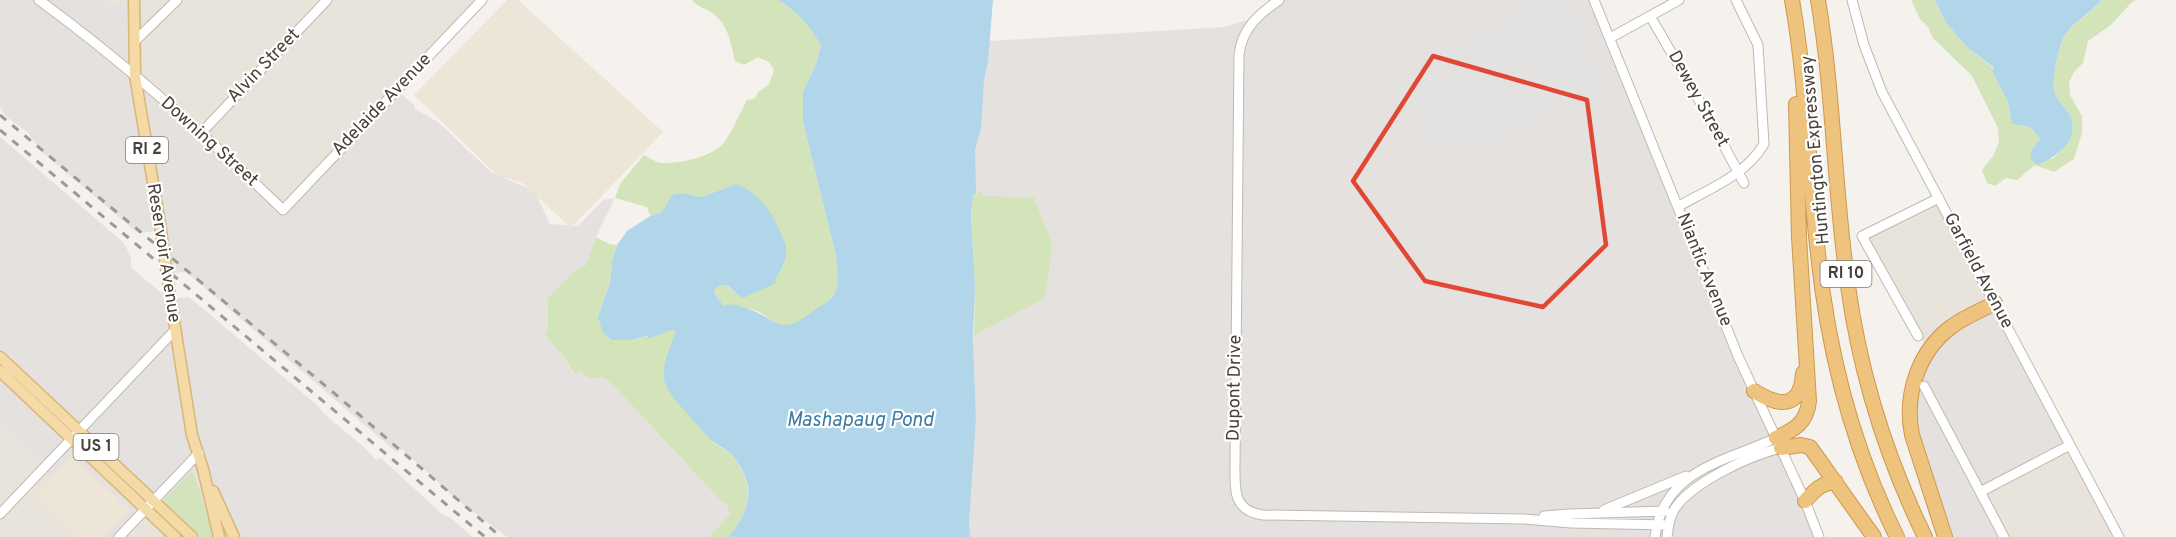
<svg xmlns="http://www.w3.org/2000/svg" width="2176" height="537" font-family="Overpass,sans-serif">
  <rect width="100%" height="100%" fill="#f5f2ed"/>
  <path fill="#e8e3db" d="M106 0H483L284 209 135 79 105 7Z
    M1937 199 1995 304 1929 342H1924L1913 331 1865 235Z
    M0 421 45 462 101 537H0Z
    M2066 442 2118 537H2003L1979 489Z
    M142 509 174 537H116Z"/>
  <path fill="#e5e1de" d="M0 0H106L105 7 112 5H130L134 72 280 208 397 90 414 105 415 109 438 122 491 172 525 187 537 196 550 224 578 226 603 200 615 198 596 237 586 265 574 271 548 298V328L545 336 560 352 573 373 581 369 593 379 603 377 613 385 721 501 726 504 730 514 709 537H507L456 499 402 449 396 452 186 272 166 273 157 231 138 233 43 153 27 132 5 116 0 107Z
    M1274 0H1593L1781 448 1814 537H970L969 523 976 419 973 339 980 332 983 196 982 192 976 194 975 191V150L981 127 984 81 988 62 989 41 1224 27 1251 19Z
    M0 137 124 243 131 257V267L141 276 169 299 189 297 318 406 323 413 365 448 376 460 381 458 442 514 451 518 472 537H174L146 511 116 537H101L66 490 43 468 45 462 0 421Z
    M1993 308 2066 442 1979 489 2003 537H1944L1910 435 1916 371 1929 344Z"/>
  <path fill="#ece5d8" d="M507 0H518L663 132 571 228 521 182 498 176 414 95Z
    M72 455 130 510 104 537H78L34 495Z"/>
  <path fill="#d3e4bb" d="M692 0H778C798 12 810 26 821 46L816 64 803 92V122L836 256C836 268 841 281 835 293 831 302 795 326 786 326 775 326 766 315 757 311 748 307 734 307 724 306L714 293 715 289 720 284 727 286 743 297 775 280 784 264 736 184 702 197 682 193 662 212 650 216 647 207 615 198 620 184 644 155C648 157 653 160 657 162 673 166 709 157 721 146 729 139 741 111 747 100L755 98 758 92 769 84 774 70 769 62 758 57 744 65 735 61C731 43 728 24 712 13 705 8 697 7 692 0Z
    M1911 0H1935L1946 23 1967 47 1994 69 1992 71 2008 102 2012 124 2030 127 2040 139 2032 149 2052 159C2064 149 2079 133 2069 116 2065 108 2056 101 2054 92 2051 79 2057 58 2061 45 2067 24 2089 17 2101 0H2136L2131 3 2111 25 2088 41 2083 63 2074 72 2069 82 2070 95 2082 116V133L2074 159 2054 172 2035 165 2017 180 2006 178 1995 186 1987 183 1982 170 1993 156 1999 142 1998 128 1972 76 1933 38 1928 27 1920 19Z
    M982 191 983 196 1034 198 1049 235 1052 246 1045 298 980 332 974 338 975 286 971 216 973 195Z
    M596 237 609 244 617 245 612 262 610 283 598 317 630 340 650 336 651 338 674 328 675 334 665 366C679 389 696 421 712 441 718 448 729 450 734 457 756 489 750 508 729 537H709L730 514 726 504 721 501 613 385 603 377C592 380 588 379 581 370L574 373 560 352 545 336 548 328V298L574 271 586 265Z
    M191 472 195 477 214 537H201L162 502Z"/>
  <path fill="#e4e2e0" d="M1519 0H1576L1615 95 1471 154 1432 155 1388 91Z"/>
  <path fill="#b1d5e9" d="M778 0H993L988 62 984 81 981 128 975 150 976 194 973 195 971 216 975 286 973 339 976 419 969 523 970 537H729C750 508 757 488 734 457 729 450 719 447 712 441 702 431 693 420 684 410 677 402 669 393 665 383 660 368 670 348 675 334L674 329 651 338H647L648 336 630 340H612L603 333 598 317 610 283 612 262 617 245 627 231 650 216 662 212 672 195 682 193 702 197 736 184C758 192 771 210 780 231 782 237 786 243 786 249 787 261 781 270 775 280L776 283 743 298 728 286 720 285 715 289 714 293 724 306C731 303 736 305 742 307 779 317 776 340 813 311 818 307 825 304 829 300 843 289 836 270 836 256L803 122V92L816 64 821 46C810 26 798 12 778 0Z
    M1935 0H2101C2089 16 2068 23 2061 44 2057 57 2052 77 2054 90 2056 102 2067 108 2071 118 2079 142 2055 158 2037 165L2030 158 2032 149 2040 139 2030 127 2012 124 2008 102 1992 71 1994 68 1967 47 1946 23Z"/>
  <g fill="none" stroke-linecap="round" stroke-linejoin="round">
    <g stroke="#bfb9b0" stroke-width="11">
      <path id="minor" d="M39 0C125 63 206 135 283 210L482 0
        M1279 0C1259 14 1242 28 1239 55L1235 466C1235 490 1233 511 1263 515L1524 519 1571 523 1668 525
        M1594 0 1738 356 1805 501 1819 537
        M1852 0 1864 45 1882 92 2119 537
        M1650 16 1703 107 1744 183
        M1610 38 1679 0
        M134 42 177 0
        M201 133 327 0
        M1679 206C1709 189 1746 175 1764 144L1758 45 1736 0
        M1918 336 1862 236 1939 198
        M1924 386 2004 537
        M1980 492 2070 445
        M1604 510 1686 476
        M0 514 175 330
        M1544 516 1569 514 1665 511
        M119 537 199 453
        M1655 537C1663 470 1724 462 1776 438
        M1667 537C1668 527 1669 519 1674 510 1690 483 1751 455 1781 448"/>
    </g>
    <g stroke="#d8b678" stroke-width="13">
      <path id="major" d="M134 0 135 76 160 224
        M169 289 192 435 203 469 219 537
        M0 357 192 537
        M0 371 175 537
        M213 491 234 537"/>
    </g>
    <g stroke="#cd984e" stroke-width="16">
      <path id="highway" d="M1792 0C1807 84 1808 169 1818 254 1828 351 1853 449 1897 537
        M1818 0C1834 94 1834 191 1848 286 1860 373 1886 457 1925 537
        M1754 391C1779 407 1801 409 1803 373
        M1776 438C1794 430 1807 423 1809 401L1799 237 1796 104
        M1781 448 1801 445 1810 447 1874 537
        M1805 501C1815 490 1821 483 1836 482
        M1945 537 1912 435C1904 395 1918 352 1951 327 1964 317 1980 311 1995 303"/>
    </g>
    <use href="#minor" stroke="#fff" stroke-width="9"/>
    <use href="#major" stroke="#f4daa7" stroke-width="10"/>
    <use href="#highway" stroke="#eec37e" stroke-width="14"/>
    <path stroke="#9a9a9a" stroke-width="3" stroke-dasharray="8 8" stroke-linecap="butt" d="M0 115 334 393 501 537
      M0 130 485 537"/>
    <g stroke="#d8b678" stroke-width="13" stroke-linecap="butt">
      <path id="major-bridge" d="M160 224 169 289"/>
    </g>
    <use href="#major-bridge" stroke="#f4daa7" stroke-width="10"/>
  </g>
  <path fill="none" stroke="#e24736" stroke-width="4.5" stroke-linejoin="round" d="M1433 56 1587 100 1606 245 1543 307 1425 281 1353 181Z"/>
  <g text-anchor="middle" dominant-baseline="central" stroke-width="4.5" stroke-linejoin="round" paint-order="stroke">
    <g fill="#fff" stroke="#807b76" stroke-width="1.5">
      <rect x="126" y="137" width="42" height="26" rx="4.5"/>
      <rect x="1820.5" y="261" width="51" height="26" rx="4.5"/>
      <rect x="73.5" y="434" width="45" height="26" rx="4.5"/>
    </g>
    <g font-size="16" font-weight="bold" fill="#49423b">
      <text x="147" y="150">RI 2</text>
      <text x="1846" y="274">RI 10</text>
      <text x="96" y="447">US 1</text>
    </g>
    <g font-size="18" fill="#49423b" stroke="#fff">
      <text transform="translate(264 66) rotate(-46)">Alvin Street</text>
      <text transform="translate(1698 99) rotate(61)">Dewey Street</text>
      <text transform="translate(382 105) rotate(-46)">Adelaide Avenue</text>
      <text transform="translate(209 142) rotate(42)">Downing Street</text>
      <text transform="translate(1816 150) rotate(-95)">Huntington Expressway</text>
      <text transform="translate(163 253) rotate(81)">Reservoir Avenue</text>
      <text transform="translate(1704 270) rotate(68)">Niantic Avenue</text>
      <text transform="translate(1978 271) rotate(62)">Garfield Avenue</text>
      <text transform="translate(1235 388) rotate(-89)">Dupont Drive</text>
    </g>
    <g font-size="20" font-style="italic" fill="#3d7ca2" stroke="#fff">
      <text x="860" y="421">Mashapaug Pond</text>
    </g>
  </g>
</svg>
